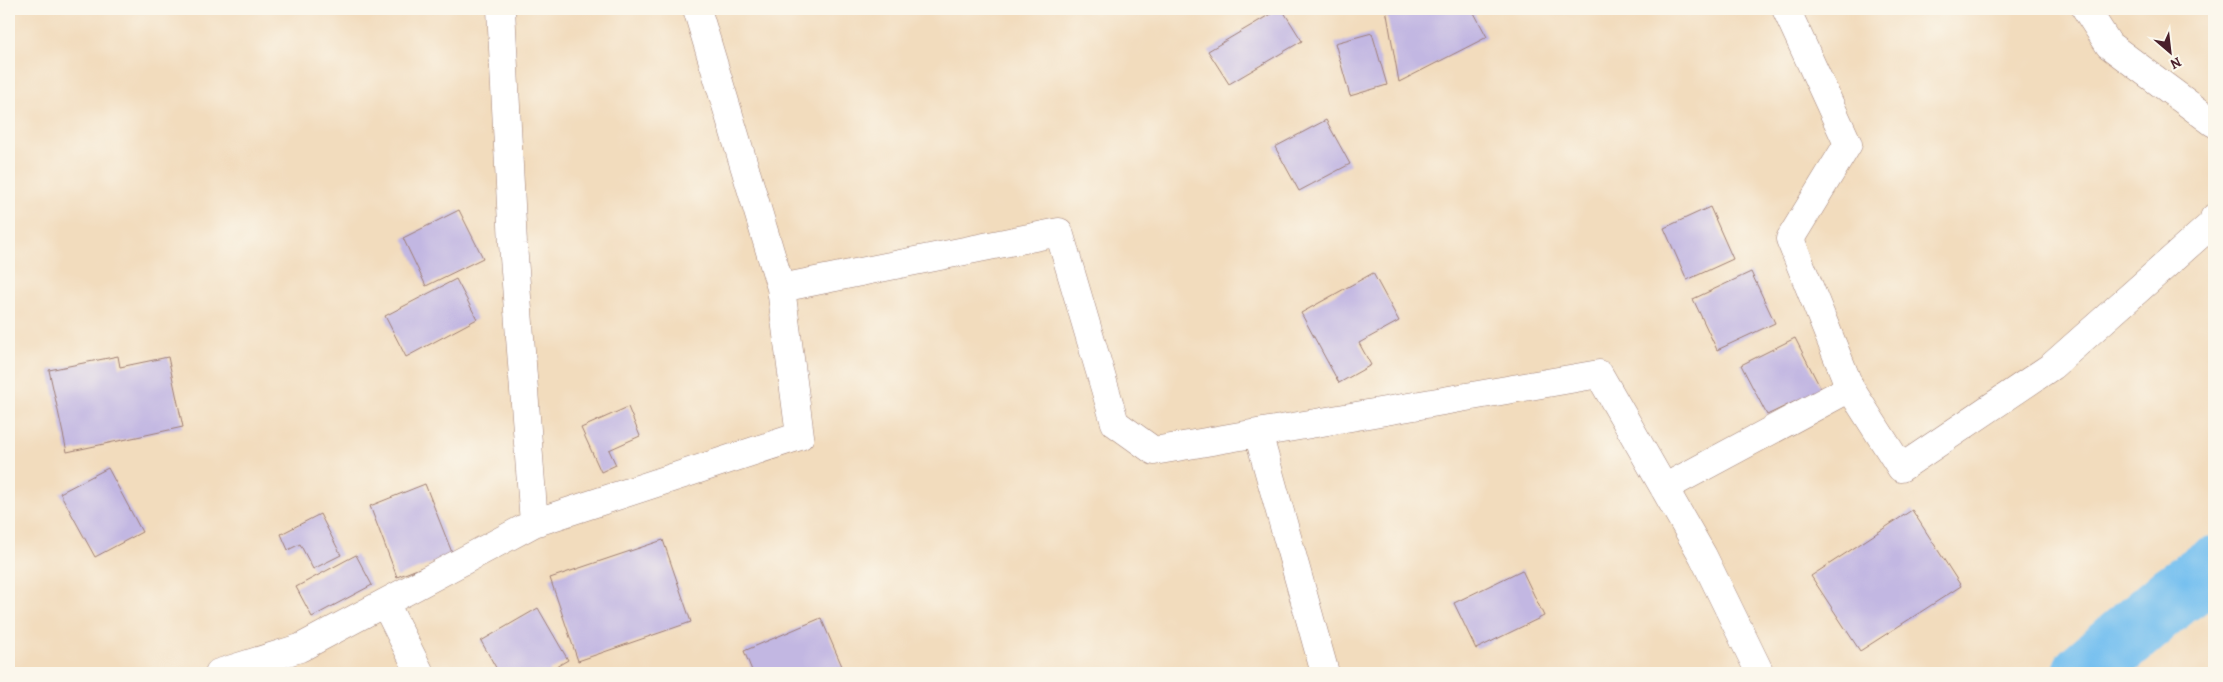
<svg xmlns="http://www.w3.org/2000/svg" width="2223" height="682" font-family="Alegreya,serif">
  <rect width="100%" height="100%" fill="#fbf7ec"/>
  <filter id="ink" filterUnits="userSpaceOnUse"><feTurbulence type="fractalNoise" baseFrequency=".02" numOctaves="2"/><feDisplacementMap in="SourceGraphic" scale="10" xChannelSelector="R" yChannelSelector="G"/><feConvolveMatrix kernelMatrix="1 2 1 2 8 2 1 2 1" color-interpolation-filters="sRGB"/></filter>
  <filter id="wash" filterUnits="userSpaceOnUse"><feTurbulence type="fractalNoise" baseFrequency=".0096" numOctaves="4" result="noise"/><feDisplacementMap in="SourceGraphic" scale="20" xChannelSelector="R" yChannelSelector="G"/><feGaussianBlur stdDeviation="1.12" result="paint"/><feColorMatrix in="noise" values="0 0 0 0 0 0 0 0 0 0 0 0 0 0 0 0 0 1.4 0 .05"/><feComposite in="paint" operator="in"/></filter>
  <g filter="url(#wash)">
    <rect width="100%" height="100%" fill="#f2dcbd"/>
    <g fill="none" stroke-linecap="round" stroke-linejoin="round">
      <path stroke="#76c0ef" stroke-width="64" d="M2084 673 2174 596 2214 568"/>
    </g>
    <g id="blocks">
      <path fill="#c2b7e2" d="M1279 9H1282L1302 41 1229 84 1208 51Z
        M1386 9H1472L1487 37 1399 82Z
        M1372 33 1387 85 1350 96 1335 43Z
        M1326 120 1350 164 1299 191 1275 147Z
        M1710 207 1733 259 1687 280 1664 228Z
        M459 210 483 258 426 286 403 238Z
        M1751 272 1775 323 1717 350 1693 299Z
        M1373 273 1399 321 1359 343 1371 365 1339 383 1301 313Z
        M456 279 477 319 406 357 385 316Z
        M1795 338 1821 389 1767 415 1741 365Z
        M118 356 120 367 168 357 183 427 67 452 49 370Z
        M628 407 640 436 609 450 616 465 601 472 581 428Z
        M108 468 142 532 95 557 60 493Z
        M425 484 453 555 397 577 370 506Z
        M1912 510 1961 586 1860 651 1811 576Z
        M320 514 341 555 313 569 300 544 288 550 281 534Z
        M663 540 691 622 578 661 550 578Z
        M356 555 372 585 312 617 296 587Z
        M1522 570 1544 616 1476 649 1454 603Z
        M538 608 568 660 549 671 550 673H499L481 641Z
        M821 618 845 673H753L744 651Z"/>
    </g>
  </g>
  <g filter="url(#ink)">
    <use href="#blocks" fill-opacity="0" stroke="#9e7e74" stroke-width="1"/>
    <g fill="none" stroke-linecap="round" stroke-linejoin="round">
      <g stroke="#9e7e74" stroke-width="29">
        <path id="street" d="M697 9 781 288
          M1786 9 1848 144 1790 239 1850 388
          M2086 9 2109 45 2214 123
          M1258 433 1325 673
          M1664 488 1850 388 1901 468 2052 366 2213 223 2214 218
          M534 523 800 436 781 288 1059 232 1115 423 1154 451 1599 374 1703 556 1760 673
          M385 603 420 673
          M219 673 300 648 534 523 513 244 501 9"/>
      </g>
      <use href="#street" stroke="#fff" stroke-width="28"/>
    </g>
  </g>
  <rect width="2223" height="682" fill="none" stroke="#fbf7ec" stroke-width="30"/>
  <g transform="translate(2170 52) rotate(152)" stroke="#fbf7ec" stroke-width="4" paint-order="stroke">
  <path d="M0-4L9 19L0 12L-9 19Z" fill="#4a1f2b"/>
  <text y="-8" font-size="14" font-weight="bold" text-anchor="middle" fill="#4a1f2b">N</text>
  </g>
</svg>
